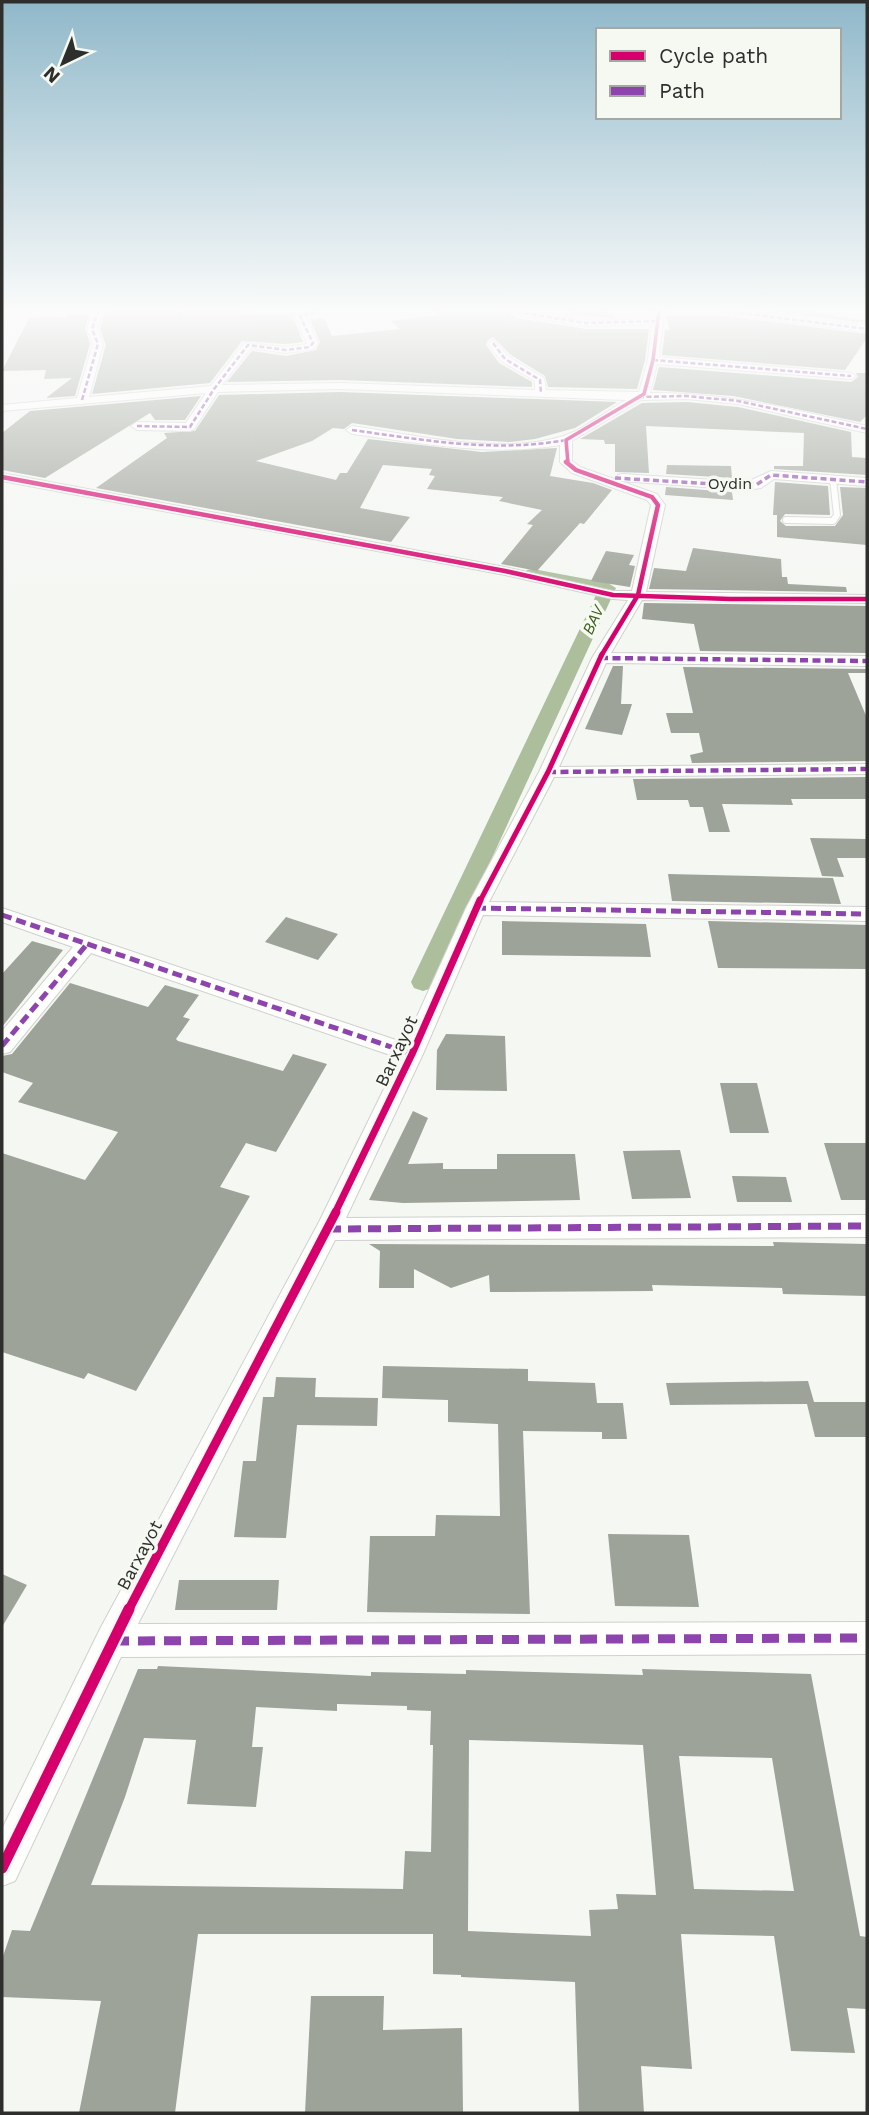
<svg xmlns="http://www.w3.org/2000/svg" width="869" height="2115" font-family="'Work Sans',sans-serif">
  <rect width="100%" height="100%" fill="#f5f7f3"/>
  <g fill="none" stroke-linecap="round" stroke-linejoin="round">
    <path fill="#acbe9c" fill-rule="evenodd" d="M533 569 608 583 616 588 435 982 432 988 423 991 414 988 411 982 598 591 527 578 525 574 527 570Z"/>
  </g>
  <path fill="#9ea399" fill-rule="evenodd" d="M105 311H245V314L296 312 293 317 303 342 286 344 242 341 210 383 92 394 106 345 100 329Z
    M433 311H509V314L517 318 586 329H649L645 360 637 389 548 387 545 376 511 355 493 337 487 341 486 345 499 363 532 382V387L340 380 227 382 252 351 286 356 316 350 320 342 310 319 324 318 332 336 400 329 391 321 438 315Z
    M569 311H605L616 318 563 314H570Z
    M767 311H816L815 313 867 321V323Z
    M89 313 85 328 90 344 75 396 46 398 72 378 44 379 46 370 2 371 29 318 67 317 68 314Z
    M666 316H724L867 334V338L845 370 662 355 665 330H670Z
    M659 367 851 382 858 377 856 373H867V415L860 422 733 396 653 390Z
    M340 392 617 402 575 428 535 439 510 442 457 439 352 423 344 429 333 428 312 441 256 461 336 480 340 473H347L368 439 482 452 557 448 550 476 593 483 612 490 584 524 580 523 537 571 501 564 533 525 527 524 542 510 499 501 503 497 427 489 435 476 429 475 432 469 383 465 360 508 410 517 391 542 96 488 167 438 164 433 195 431 219 395Z
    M201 396 185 420H155L150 413 45 478 2 470V433L30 411Z
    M687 402 738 407 851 432 852 457 867 458V475L774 469V466H803L804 433 646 426 649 473 615 472V444H605L604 440 580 439 642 403Z
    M667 465 731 466 732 478 666 474Z
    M775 482 828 486 830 515 785 514 780 521 786 526H835L843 515 840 487 867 488V545L777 537V515H773Z
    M666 487 732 492 733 500 665 495Z
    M693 548 781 559 782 577H787L788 584 846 587 847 592 649 589 654 568 686 571Z
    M606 551 634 555 629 565 635 566 630 587 591 581Z
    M644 603 867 606V653L700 651 694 624 642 619Z
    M613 666H623L621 704H632L622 735 585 729Z
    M683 667 867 669V673H848L867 718V761L692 763 690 755 703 752 699 733H671L666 713H693Z
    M867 777V799H791L793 805 722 804 730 832H709L703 807H690L688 800H637L633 779Z
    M810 838 867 839V858H837L844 877 822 876Z
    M668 874 833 878 841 904 672 901Z
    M286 917 338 934 318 960 265 942Z
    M502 921 646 924 651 957 502 955Z
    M708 921 867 925V969L718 968Z
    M32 941 63 950 2 1027V974Z
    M70 983 148 1007 165 985 199 995 183 1017 190 1019 176 1039 178 1041 283 1071 293 1054 327 1064 276 1152 246 1143 220 1187 250 1196 136 1391 88 1373 84 1379 2 1352V1153L85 1180 118 1132 18 1102 33 1083 2 1072V1056L12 1054Z
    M446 1034 505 1036 507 1091 436 1090 437 1050Z
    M720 1083H757L769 1133H730Z
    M413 1111 428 1118 408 1164 443 1163V1169H497V1154H575L580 1200 403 1203 369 1200Z
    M824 1143H867V1200H841Z
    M680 1150 691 1198 632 1199 623 1151Z
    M732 1176 786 1177 792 1202H737Z
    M773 1242 867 1244V1296L783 1294 782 1288 652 1285 653 1291 490 1292 489 1275 451 1288 414 1269V1288H379L380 1251 369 1244 774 1246Z
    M383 1366 528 1369V1381L595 1383 597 1403H623L627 1439H602V1432L523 1431 530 1614 367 1612 370 1536H435L436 1515 500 1516 498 1424 448 1422V1400L382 1398Z
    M276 1377 316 1378 315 1397 378 1398 377 1426 297 1425 286 1538 234 1537 243 1461H256L263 1397H274Z
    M808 1381 814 1402H867V1437H815L807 1404 670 1405 666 1383Z
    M608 1534 689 1535 699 1607 615 1606Z
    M2 1574 27 1585 2 1627Z
    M179 1580H279L277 1610H175Z
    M158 1666 371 1676V1672L466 1674V1670L643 1675 642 1669 811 1674 860 1936 867 1937V2009L847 2008 855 2053 791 2051 774 1936 681 1934 692 2069 641 2066 644 2113H579L575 1982 461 1977V1975L433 1974V1934H198L175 2113H79L101 2001 2 1997V1959L12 1930 30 1931 138 1669H157ZM337 1704 407 1706V1710L431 1711 430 1745H433L431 1852 405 1851 403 1889 91 1885 125 1797 144 1738 196 1740 187 1804 256 1807 263 1747H252L256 1707 337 1711ZM469 1740 643 1745 656 1895 616 1894 618 1909 589 1910 591 1936 468 1931ZM679 1756 772 1758 794 1891 694 1889Z
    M311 1996H384L383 2030 462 2028 463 2113H305Z"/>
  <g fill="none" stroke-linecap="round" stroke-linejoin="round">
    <g stroke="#cfd1ce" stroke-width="8">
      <path id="service" d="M786 520 833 521 837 515 833 479"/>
    </g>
    <g stroke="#cfd1ce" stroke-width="2">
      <path id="minor" d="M93 311H103L97 329 103 344 89 397 211 386 244 343 286 347 307 344 295 316 307 311H323L306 317 318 343 314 349 286 353 251 348 222 385 340 383 535 390V381L501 361 488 343 493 340 509 357 544 378 546 390 639 392 648 360 652 324 586 326 517 315 513 311C538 311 561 318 585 320 608 322 631 319 653 318L654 311H664L659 357 851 373 856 376 851 379 657 364 650 393C724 392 795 410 867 426V433L738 404 687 399 641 400 572 441V461L580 467 617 480 618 475 622 474 747 482 771 471 867 478V486L774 479 761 488 747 490 620 481 657 494 665 505 646 592 867 595V603L642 600 611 653 867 656V666L606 663 559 767 867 764V774L554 777 489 902 867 907V921L483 915 423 1054 346 1218 867 1215V1237L335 1240 138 1624 867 1622V1654L121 1657 15 1881 2 1886V1829L100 1629 319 1222 399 1058 91 953 10 1052 2 1054V1031L73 947 2 922V908L405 1043 466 908 539 772 592 658 628 600 613 599 505 575 2 481V473L505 567 613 591H632L651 505 647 500 572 473 560 462V445C490 457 421 443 352 434L346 430 352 426C415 435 498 455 560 437 580 432 607 411 626 400L340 389 218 392 194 429 190 431 137 430 131 426 137 422 186 423 206 393 2 411V405L77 398 93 344 87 329Z
        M720 311H747L867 326V332L725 314Z"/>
    </g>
    <use href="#service" stroke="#fefefd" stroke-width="6"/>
    <use href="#minor" fill="#fefefd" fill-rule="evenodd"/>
    <path stroke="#8e44ad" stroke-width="2.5" stroke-dasharray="5 2.5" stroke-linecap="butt" d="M180 311 181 319
      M725 311 867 329
      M517 312 586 323 658 321
      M493 343 505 359 540 380 541 394
      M653 360 851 376
      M639 397 687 396 738 401 867 429
      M82 400 98 344 92 329 98 311
      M137 426 190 427 214 389 248 345 286 350 310 347 313 343 300 316 318 311
      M352 430C424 440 494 453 566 440"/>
    <path stroke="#8e44ad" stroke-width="3.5" stroke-dasharray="6 3.5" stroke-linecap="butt" d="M615 478 747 486 756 485 771 475 867 482"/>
    <path stroke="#8e44ad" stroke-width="4.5" stroke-dasharray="8 4.5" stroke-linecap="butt" d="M600 658 867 661
      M548 772 867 769"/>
    <path stroke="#8e44ad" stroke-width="5" stroke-dasharray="10 5" stroke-linecap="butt" d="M476 908 867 914
      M2 915 412 1054
      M2 1046 88 943"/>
    <path stroke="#8e44ad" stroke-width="7" stroke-dasharray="13 7" stroke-linecap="butt" d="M328 1229 867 1226"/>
    <path stroke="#8e44ad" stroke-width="9" stroke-dasharray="17 9" stroke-linecap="butt" d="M112 1641 867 1638"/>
    <g stroke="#f5f9f1" stroke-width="5">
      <path id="cycleway-far5" d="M568 463 566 440 644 394 653 360 659 311"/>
    </g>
    <g stroke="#f5f9f1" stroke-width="7">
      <path id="cycleway-far4" d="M566 462 576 470 652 497 658 505 638 595 601 656
        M2 477 505 571 613 595 730 599H867"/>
    </g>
    <g stroke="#f5f9f1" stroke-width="9">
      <path id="cycleway-far3" d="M480 901 548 772 602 654"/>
    </g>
    <g stroke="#f5f9f1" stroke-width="11">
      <path id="cycleway-far2" d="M335 1213 412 1054 480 900"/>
    </g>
    <g stroke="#f5f9f1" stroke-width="13">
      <path id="cycleway-far1" d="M128 1611 336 1212"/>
    </g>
    <g stroke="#f5f9f1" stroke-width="16">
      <path id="cycleway" d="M2 1868 129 1609"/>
    </g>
    <use href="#cycleway-far5" stroke="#d6006c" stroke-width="3.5"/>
    <use href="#cycleway-far4" stroke="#d6006c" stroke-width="4.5"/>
    <use href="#cycleway-far3" stroke="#d6006c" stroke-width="5"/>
    <use href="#cycleway-far2" stroke="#d6006c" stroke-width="7"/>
    <use href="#cycleway-far1" stroke="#d6006c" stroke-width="9"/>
    <use href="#cycleway" stroke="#d6006c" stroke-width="11"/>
  </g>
  <linearGradient id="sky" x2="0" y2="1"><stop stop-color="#90b8ca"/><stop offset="0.51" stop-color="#fafbfa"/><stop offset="1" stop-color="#fafbfa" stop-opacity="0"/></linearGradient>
  <rect width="869" height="607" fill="url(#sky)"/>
  <g text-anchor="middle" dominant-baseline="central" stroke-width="7" stroke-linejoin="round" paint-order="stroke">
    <g font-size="16" fill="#2e2f2c" stroke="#f5f9f1">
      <text x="730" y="483">Oydin</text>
    </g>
    <g font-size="16" font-style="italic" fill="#3e5e1b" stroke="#f5f9f1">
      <text transform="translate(593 620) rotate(-65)">BAV</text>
    </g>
    <g font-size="18" fill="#2e2f2c" stroke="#f5f9f1">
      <text transform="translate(396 1051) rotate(-65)">Barxayot</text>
      <text transform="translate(139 1555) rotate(-62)">Barxayot</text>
    </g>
  </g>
  <rect width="869" height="2115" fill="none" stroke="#2e2f2c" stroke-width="7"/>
  <rect x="596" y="28" width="245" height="91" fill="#f5f9f1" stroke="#a5a8a2" stroke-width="2"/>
  <rect x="610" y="51" width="35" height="10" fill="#d6006c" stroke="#a5a8a2" stroke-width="2"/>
  <text x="659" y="63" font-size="21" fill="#2e2f2c">Cycle path</text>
  <rect x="610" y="86" width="35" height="10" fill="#8e44ad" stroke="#a5a8a2" stroke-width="2"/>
  <text x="659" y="98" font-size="21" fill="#2e2f2c">Path</text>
  <g transform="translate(63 63) rotate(223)" stroke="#f5f9f1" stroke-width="5" paint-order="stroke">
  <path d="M0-5L12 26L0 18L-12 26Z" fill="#2e2f2c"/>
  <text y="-10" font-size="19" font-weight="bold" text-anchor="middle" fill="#2e2f2c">N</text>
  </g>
</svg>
